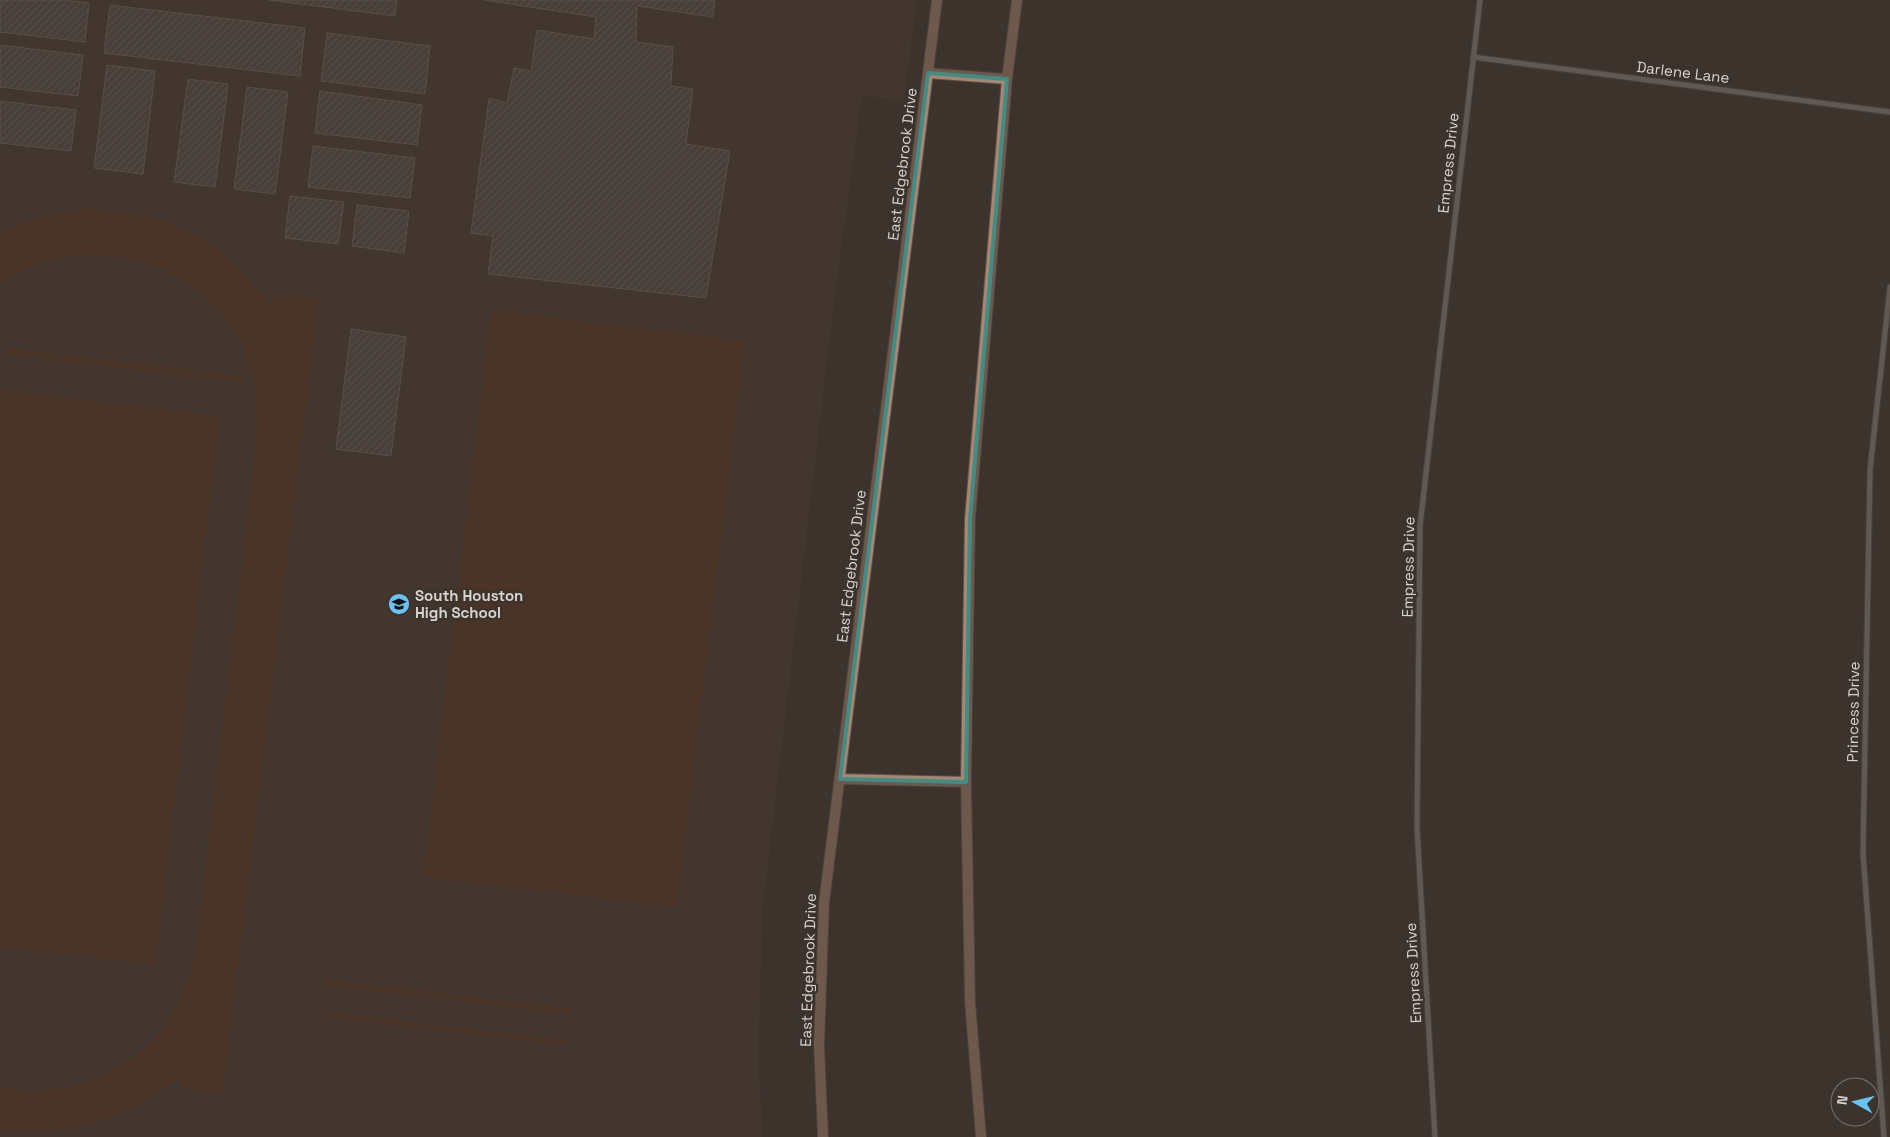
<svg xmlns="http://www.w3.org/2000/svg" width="1890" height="1137" font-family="'Space Grotesk',sans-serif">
  <defs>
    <pattern id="building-hatch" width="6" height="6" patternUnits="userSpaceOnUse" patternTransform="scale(1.25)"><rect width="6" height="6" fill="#584e48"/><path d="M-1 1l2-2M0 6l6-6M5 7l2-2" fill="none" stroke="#6f6761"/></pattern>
  </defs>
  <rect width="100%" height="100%" fill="#3c332d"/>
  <path fill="#493a31" d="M0 0H917L904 101 862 96 834 303 763 906 758 1060 763 1137H0Z"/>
  <path fill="#5b3720" d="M87 209C171 212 224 239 272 308L274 294 319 299 223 1094 179 1088 180 1076C129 1120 69 1137 0 1132V1087C85 1104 165 1056 191 973 193 965 194 955 196 947L257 436C258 410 257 385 248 361 222 286 142 244 66 257 42 260 20 272 0 285V233C29 220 56 213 87 209Z
    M491 310 745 341 677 907 423 877Z
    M6 348 244 376 243 383 5 354Z
    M0 390 220 416 156 965 0 947Z
    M323 979 574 1009 573 1015 322 985Z
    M319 1011 570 1041 569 1046 318 1016Z"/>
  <path fill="url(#building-hatch)" stroke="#7b716a" d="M0 0H64L89 3 85 42 0 32Z
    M269 0H397L395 16Z
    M484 0H715L713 17 637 6 636 42 673 47 671 86 693 89 686 144 730 151 706 298 488 274 493 236 471 233 489 98 507 103 514 68 531 71 537 30 594 39 596 17Z
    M110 5 305 28 300 76 104 53Z
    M327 33 430 46 425 94 321 81Z
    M0 45 83 55 78 96 0 87Z
    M107 65 155 71 143 174 94 168Z
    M188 79 228 84 215 187 174 182Z
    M247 87 288 92 275 194 234 189Z
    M320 91 422 105 417 145 315 133Z
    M0 101 76 110 71 151 0 143Z
    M313 146 415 158 410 198 308 187Z
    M290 196 344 202 338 244 285 238Z
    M357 205 409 211 404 253 352 246Z
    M351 329 406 337 391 456 336 449Z"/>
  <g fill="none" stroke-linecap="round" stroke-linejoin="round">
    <g stroke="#59524d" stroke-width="7">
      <path id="minor" d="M1473 57 1890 112
        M1435 1137 1417 828 1420 526 1480 0
        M1884 1137 1863 853 1870 470 1890 287"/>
    </g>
    <g stroke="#59524d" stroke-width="12">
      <path id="secondary" d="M928 73 1007 79
        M840 779 966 782
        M823 1137 819 1045 824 903 937 0
        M981 1137 970 1002 966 782 970 519 1007 79 1017 0"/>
    </g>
    <use href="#minor" stroke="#90857e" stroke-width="5"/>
    <use href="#secondary" stroke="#aa866f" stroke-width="10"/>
  </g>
  <path d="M0 0H1890V1137H0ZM928 73 1007 79 970 519 966 782 840 779Z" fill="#3c332d" fill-opacity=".55" fill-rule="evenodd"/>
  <path fill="none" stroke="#418d86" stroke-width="4" stroke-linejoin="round" d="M928 73 1007 79 970 519 966 782 840 779Z"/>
  <defs>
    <g id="school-disc" transform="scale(1.125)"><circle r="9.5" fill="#69c3f1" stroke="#3c332d"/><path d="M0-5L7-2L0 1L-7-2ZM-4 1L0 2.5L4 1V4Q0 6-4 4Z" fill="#111"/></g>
  </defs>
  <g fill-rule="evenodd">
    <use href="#school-disc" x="399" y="604"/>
  </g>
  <g text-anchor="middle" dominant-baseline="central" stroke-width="4.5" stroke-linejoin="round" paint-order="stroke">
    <g font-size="15" fill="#d8d2ce" stroke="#3c332d">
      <text transform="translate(1683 72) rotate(7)">Darlene Lane</text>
      <text transform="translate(1448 163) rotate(-84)">Empress Drive</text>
      <text transform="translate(902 164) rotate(-83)">East Edgebrook Drive</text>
      <text transform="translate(851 566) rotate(-83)">East Edgebrook Drive</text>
      <text transform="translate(1408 567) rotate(-89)">Empress Drive</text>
      <text transform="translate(1853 712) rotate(-89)">Princess Drive</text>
      <text transform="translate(808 970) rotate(-88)">East Edgebrook Drive</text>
      <text transform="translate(1413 973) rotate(-93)">Empress Drive</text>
    </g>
    <g font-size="15" font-weight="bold" fill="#d8d2ce" stroke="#3c332d" text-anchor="start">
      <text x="415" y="595">South Houston<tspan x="415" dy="17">High School</tspan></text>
    </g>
  </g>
  <g transform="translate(1855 1102) rotate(278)"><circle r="24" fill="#3c332d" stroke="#7a736d"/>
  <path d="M0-4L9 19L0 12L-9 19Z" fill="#69c3f1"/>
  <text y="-8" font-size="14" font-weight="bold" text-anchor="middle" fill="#d8d2ce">N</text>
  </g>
</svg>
